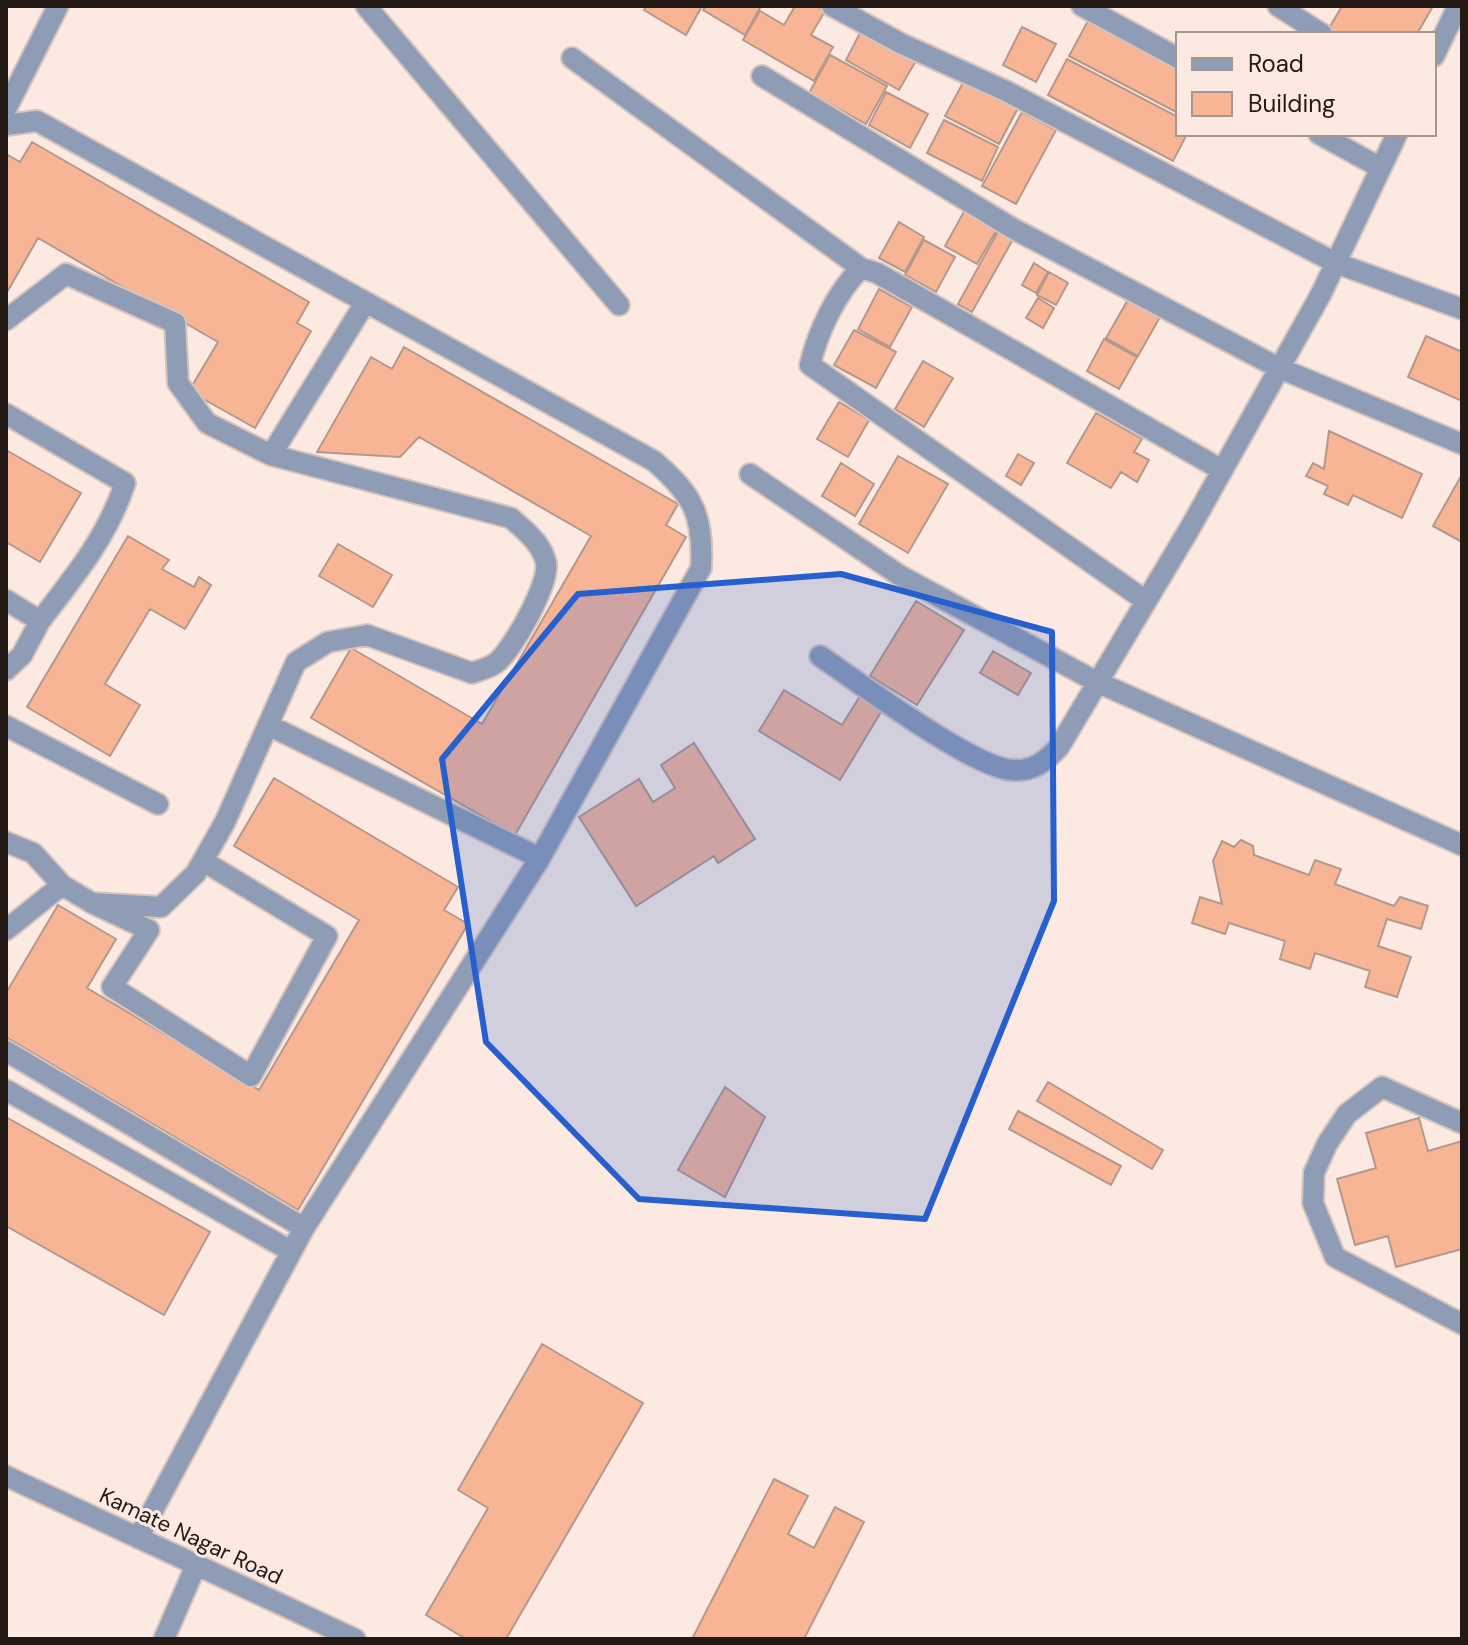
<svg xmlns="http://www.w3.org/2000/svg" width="1468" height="1645" font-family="'DM Sans',sans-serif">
  <rect width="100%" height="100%" fill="#fceae2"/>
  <path fill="#f8b596" stroke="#b3988b" stroke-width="2" d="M647 6H702L686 35 644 10Z
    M706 6H761L745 35 703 10Z
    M795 6H816L825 11 811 35 833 47 814 81 743 40 760 11 784 25Z
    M1342 6H1433L1417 34H1334L1328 30Z
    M1089 19 1178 66V113L1069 56Z
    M1022 27 1056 44 1036 82 1003 65Z
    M862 29 917 59 899 90 846 60Z
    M830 55 887 86 866 124 809 93Z
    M1067 59 1178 117V134H1187L1173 161 1048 95Z
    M965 79 1018 108 999 144 945 116Z
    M886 92 928 114 910 148 869 125Z
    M1022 112 1056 130 1016 204 982 186Z
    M944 120 998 147 982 181 927 153Z
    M32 142 309 302 297 323 311 331 255 428 189 391 218 342 38 238 6 294V154L20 162Z
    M966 208 999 226 977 264 945 246Z
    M899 222 924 237 905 272 879 258Z
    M1001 226 1016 234 972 312 958 304Z
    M924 240 955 257 936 292 905 275Z
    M1034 263 1048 272 1036 293 1022 285Z
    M1049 272 1068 283 1056 305 1037 295Z
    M879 289 912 307 890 347 858 329Z
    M1038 298 1054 308 1043 328 1026 318Z
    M1129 298 1160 317 1138 356 1106 338Z
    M854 330 896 352 876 388 834 365Z
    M1426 336 1462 352V401L1408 377Z
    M1104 339 1137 357 1119 389 1087 371Z
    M404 347 678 504 666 525 686 537 515 835 311 718 351 648 482 724 591 536 419 437 400 457 317 452 371 357 392 369Z
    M923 361 953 378 924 427 895 409Z
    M839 402 869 420 848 457 817 439Z
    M1096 413 1142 439 1134 452 1149 460 1137 482 1121 472 1111 488 1067 463Z
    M1329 431 1422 474 1402 518 1353 495 1348 505 1324 494 1328 486 1306 476 1313 463 1324 469Z
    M6 450 81 493 40 562 6 542Z
    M1018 454 1034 463 1021 485 1006 476Z
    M898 456 948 484 908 553 859 524Z
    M841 463 874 484 855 516 822 496Z
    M1460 478 1462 479V542L1433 526Z
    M128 536 169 560 162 569 194 587 199 577 211 585 185 629 150 609 105 684 140 705 110 756 27 707Z
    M338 544 392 575 373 607 319 576Z
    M916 601 964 630 917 705 870 676Z
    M993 651 1031 673 1018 695 980 673Z
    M784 690 842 725 862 693 884 707 840 780 759 731Z
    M694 743 755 839 718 863 714 856 636 906 579 817 639 779 653 802 675 788 661 765Z
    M274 778 458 887 444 910 468 924 298 1210 6 1037V993L58 905 116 939 87 988 259 1090 359 920 234 846Z
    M1241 840 1253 846 1254 855 1309 875 1315 860 1341 869 1335 884 1394 906 1400 897 1428 906 1421 929 1387 919 1378 946 1411 957 1397 997 1365 987 1370 971 1315 953 1310 969 1280 959 1285 941 1229 923 1225 934 1192 923 1200 897 1222 904 1213 861 1222 841 1234 847Z
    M1048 1082 1163 1150 1152 1169 1037 1101Z
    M725 1087 765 1117 725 1197 678 1170Z
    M1018 1111 1121 1166 1111 1185 1009 1129Z
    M6 1117 210 1232 164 1315 6 1226Z
    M1419 1118 1428 1151 1462 1141V1249L1396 1267 1388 1236 1355 1245 1337 1179 1376 1168 1366 1133Z
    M542 1344 643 1403 506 1639H466L426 1615 488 1508 458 1490Z
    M774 1479 808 1496 788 1534 814 1548 835 1507 864 1522 804 1639H692Z"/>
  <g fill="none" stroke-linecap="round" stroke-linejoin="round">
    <g stroke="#d5c4bd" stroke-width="24">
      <path id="minor" d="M366 6 619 305
        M832 6 902 44 1006 91 1336 263 1462 309
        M1082 6 1178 58
        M1278 6 1322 34
        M1434 56 1458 6
        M572 58 861 268
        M762 76 1012 228 1279 368 1462 444
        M6 109 58 6
        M6 125 37 121 654 461C693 495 704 515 701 568L540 858 304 1228 138 1538
        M1319 134 1381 168
        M365 303 271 455 511 518C525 531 542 543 546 563 550 583 512 651 496 663 489 668 480 670 472 673L367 635 328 642 296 662 268 725 540 858
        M6 320 66 274 175 323 178 383 207 423 271 455
        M6 414 125 483C108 536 74 577 40 621L6 600
        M750 474 899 575 1097 682 1462 845
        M1146 601 810 365C818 331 836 293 861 268L877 273 1222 470
        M820 656C858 682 973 768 1012 770 1033 772 1046 761 1059 747L1190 528 1321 294 1397 134
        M6 670 22 655 40 621
        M6 726 158 804
        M6 842 33 853 62 885
        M92 903 149 930 112 987 251 1076 327 936 203 861
        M6 930 62 885 92 903 161 907 196 873 225 822 268 725
        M6 1051 304 1228
        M6 1090 291 1251
        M1462 1123 1382 1087 1347 1114 1327 1144 1314 1173 1313 1203 1335 1257 1462 1324
        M6 1476 355 1639
        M164 1639 197 1563"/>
    </g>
    <use href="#minor" stroke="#8e9cb5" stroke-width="20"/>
  </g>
  <path fill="#2760ce" fill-opacity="0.2" stroke="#2760ce" stroke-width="6" stroke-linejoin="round" d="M841 574 1052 632 1054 901 925 1219 639 1199 486 1042 442 759 578 594Z"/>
  <g text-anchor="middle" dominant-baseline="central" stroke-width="6" stroke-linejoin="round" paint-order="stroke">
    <g font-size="22" fill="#231915" stroke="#fceae2">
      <text transform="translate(191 1536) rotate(25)">Kamate Nagar Road</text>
    </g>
  </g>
  <rect width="1468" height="1645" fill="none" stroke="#231915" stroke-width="16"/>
  <rect x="1176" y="32" width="260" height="104" fill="#fceae2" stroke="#a59690" stroke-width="2"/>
  <rect x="1192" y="58" width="40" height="12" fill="#8e9cb5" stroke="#a59690" stroke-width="2"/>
  <text x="1248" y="72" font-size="24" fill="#231915">Road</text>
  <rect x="1192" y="92" width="40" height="24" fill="#f8b596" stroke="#a59690" stroke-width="2"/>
  <text x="1248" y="112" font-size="24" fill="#231915">Building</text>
</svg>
